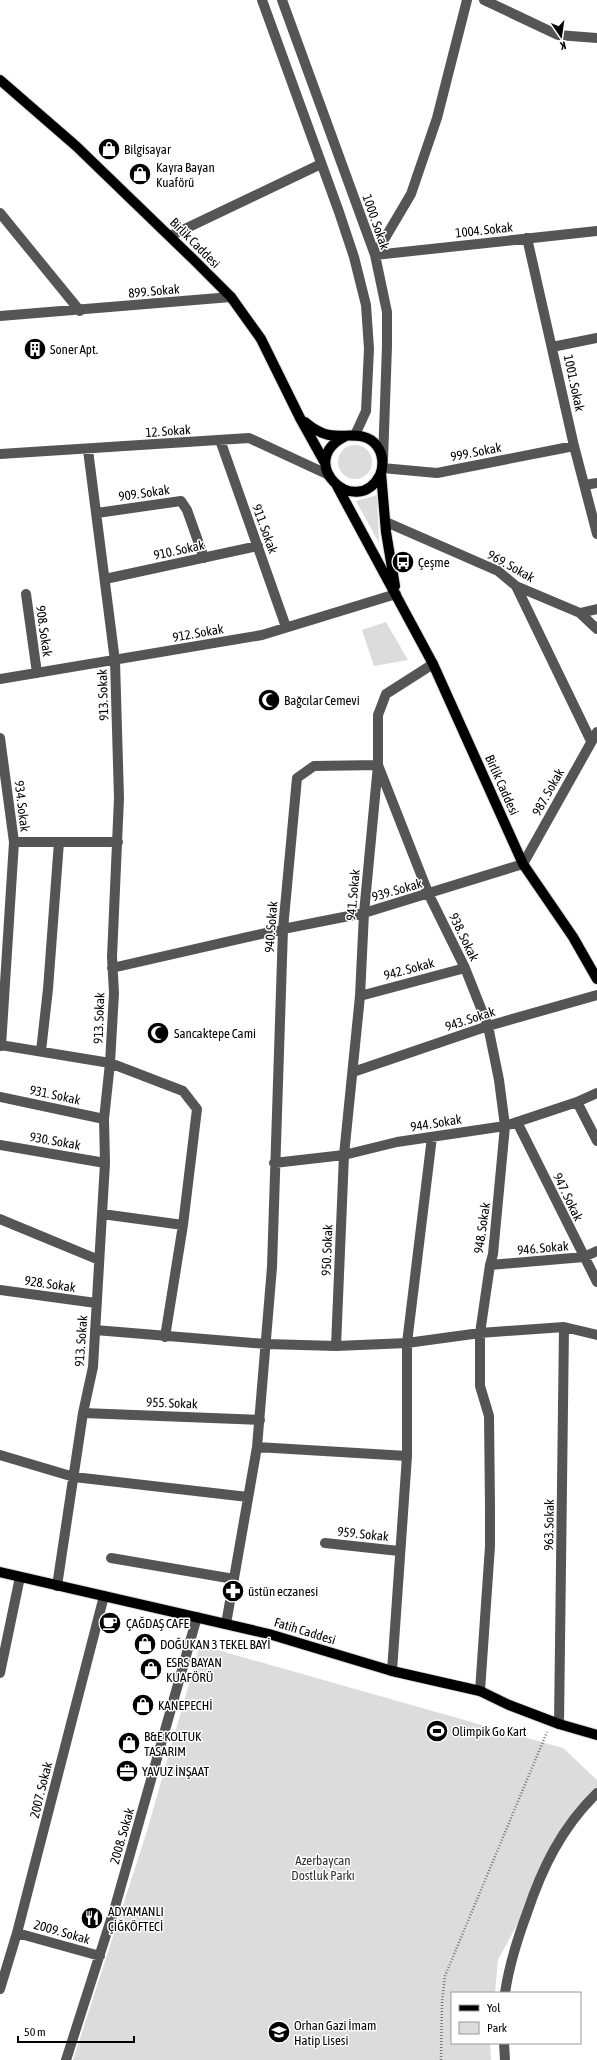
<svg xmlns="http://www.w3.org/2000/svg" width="597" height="2060" font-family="'Asap Condensed',sans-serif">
  <rect width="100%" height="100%" fill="#fff"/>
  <path fill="#dcdcdc" d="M338 462a17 17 0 1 1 34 0a17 17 0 1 1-34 0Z
    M377 495 379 543 356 501Z
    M386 622 408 660 374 666 362 630Z
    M200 1645 563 1748 597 1780V1798L568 1830 498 1960 495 1993H452V2043H490L491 2060H73L147 1831Z"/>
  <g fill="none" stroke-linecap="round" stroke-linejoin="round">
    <g stroke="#dbdbdb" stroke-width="12">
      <path id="major" d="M0 80 76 146 193 259 231 297 261 339 300 418 325 463
        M305 422C312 428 319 433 329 435 345 438 366 430 377 446 383 454 384 466 380 475 356 521 293 461 346 436
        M381 473 386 532 395 586
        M337 486 433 664 523 864 573 937 597 979
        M0 1572 269 1634 392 1671 480 1691 509 1705 559 1724 597 1735"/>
    </g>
    <path stroke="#777" stroke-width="2.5" stroke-dasharray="1 2" stroke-linecap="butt" d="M441 2060 442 2002 445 1976 547 1732"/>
    <path stroke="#555" stroke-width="10" d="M262 0 339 212 354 257 366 305 369 349 366 411 355 435
      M282 0 375 255 387 312V346L383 460
      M484 0 558 35 597 38
      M0 213 80 311
      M170 236 321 164
      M527 238 574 446 597 534
      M375 255 411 194 437 118 467 0
      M375 255 597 231
      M0 316 231 297
      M552 347 597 338
      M220 440 286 627
      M0 454 249 438 329 475
      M382 468 437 473 574 446
      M585 485 597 483
      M97 513 181 501 187 510 204 558
      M386 522 498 571 516 586 580 613 597 629
      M105 579 258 546
      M516 586 591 741
      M26 594 37 673
      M580 613 597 609
      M0 679 262 635 396 594
      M0 738 14 842 1 1046
      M14 842H118
      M112 968 283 929 364 913 523 864 597 732
      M360 996 465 968
      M0 1045 110 1063 183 1091 197 1109 183 1225 165 1337
      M41 1051 48 989 59 842
      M353 1072 488 1026 597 995
      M0 1097 104 1119
      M577 1102 597 1141
      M517 1122 597 1282
      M0 1145 105 1163
      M274 1163 344 1155 397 1142 505 1126 577 1102 597 1093
      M102 1214 183 1225
      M0 1219 99 1260
      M490 1265 584 1257 597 1251
      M0 1290 96 1303
      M95 1330 266 1344 336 1346 407 1343 480 1333 564 1327 597 1335
      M336 1346 344 1155 360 996 364 913 378 765V715L386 694 433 664
      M83 1413 260 1420
      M257 1447 407 1456
      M0 1455 74 1477 248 1497
      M325 1543 399 1551
      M111 1558 234 1579
      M57 1586 83 1413 93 1367 105 1163 104 1119 110 1063 114 993 112 957 119 798 115 661 88 450
      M226 1624 257 1447 272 1267 283 929 297 778 314 766 378 765 429 895 465 968 488 1026 499 1080 505 1126 493 1254 490 1265 480 1333V1386L489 1416 490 1507V1546L480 1691
      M392 1671 407 1456V1343L432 1137
      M0 1673 20 1577
      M559 1724 564 1327
      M17 1933 100 1956
      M0 1989 17 1933 104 1596
      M505 1993C509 1965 517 1940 527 1913 542 1868 562 1827 597 1793
      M504 2043 505 2060
      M66 2060 115 1907 197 1617"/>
    <use href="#major" stroke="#000" stroke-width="10"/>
  </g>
  <defs>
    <g id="shop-disc" transform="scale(1.15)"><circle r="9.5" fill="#000" stroke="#fff"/><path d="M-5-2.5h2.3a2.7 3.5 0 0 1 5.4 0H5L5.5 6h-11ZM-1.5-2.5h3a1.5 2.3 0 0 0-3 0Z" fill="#fff"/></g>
    <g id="building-disc" transform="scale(1.15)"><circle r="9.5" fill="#000" stroke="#fff"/><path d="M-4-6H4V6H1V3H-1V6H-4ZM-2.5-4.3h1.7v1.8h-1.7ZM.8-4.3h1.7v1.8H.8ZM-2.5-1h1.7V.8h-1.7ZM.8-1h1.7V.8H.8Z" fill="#fff"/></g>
    <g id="bus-disc" transform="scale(1.15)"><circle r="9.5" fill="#000" stroke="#fff"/><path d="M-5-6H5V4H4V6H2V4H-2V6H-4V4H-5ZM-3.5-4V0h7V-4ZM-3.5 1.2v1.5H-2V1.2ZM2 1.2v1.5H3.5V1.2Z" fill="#fff"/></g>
    <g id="mosque-disc" transform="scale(1.15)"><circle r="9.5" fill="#000" stroke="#fff"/><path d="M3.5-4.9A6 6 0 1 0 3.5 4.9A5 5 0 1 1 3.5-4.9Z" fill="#fff"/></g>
    <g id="pharmacy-disc" transform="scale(1.15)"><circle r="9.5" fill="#000" stroke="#fff"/><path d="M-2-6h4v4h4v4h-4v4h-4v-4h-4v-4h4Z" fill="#fff"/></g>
    <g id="cafe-disc" transform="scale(1.15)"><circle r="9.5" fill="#000" stroke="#fff"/><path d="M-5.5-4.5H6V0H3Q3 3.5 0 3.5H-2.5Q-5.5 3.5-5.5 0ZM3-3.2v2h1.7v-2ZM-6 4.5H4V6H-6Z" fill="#fff"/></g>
    <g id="stadium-disc" transform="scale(1.15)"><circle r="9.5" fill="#000" stroke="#fff"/><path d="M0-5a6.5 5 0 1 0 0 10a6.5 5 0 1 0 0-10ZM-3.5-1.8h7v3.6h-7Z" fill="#fff"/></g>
    <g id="office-disc" transform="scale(1.15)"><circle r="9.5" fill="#000" stroke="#fff"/><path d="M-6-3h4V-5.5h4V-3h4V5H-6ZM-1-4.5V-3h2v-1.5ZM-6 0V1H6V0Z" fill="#fff"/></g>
    <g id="restaurant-disc" transform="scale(1.15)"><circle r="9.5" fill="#000" stroke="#fff"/><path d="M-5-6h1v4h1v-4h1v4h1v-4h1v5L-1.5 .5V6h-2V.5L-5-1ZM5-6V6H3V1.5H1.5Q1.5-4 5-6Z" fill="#fff"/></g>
    <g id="school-disc" transform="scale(1.15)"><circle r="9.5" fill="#000" stroke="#fff"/><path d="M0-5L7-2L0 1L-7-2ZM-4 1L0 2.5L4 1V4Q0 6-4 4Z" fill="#fff"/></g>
  </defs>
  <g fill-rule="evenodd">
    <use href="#shop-disc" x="109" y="149"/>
    <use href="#shop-disc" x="140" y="174"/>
    <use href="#building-disc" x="35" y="349"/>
    <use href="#bus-disc" x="403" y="562"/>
    <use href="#mosque-disc" x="269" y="700"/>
    <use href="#mosque-disc" x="158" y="1033"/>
    <use href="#pharmacy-disc" x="233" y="1591"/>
    <use href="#cafe-disc" x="110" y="1623"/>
    <use href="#shop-disc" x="145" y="1644"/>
    <use href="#shop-disc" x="151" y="1669"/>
    <use href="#shop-disc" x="143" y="1705"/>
    <use href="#stadium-disc" x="437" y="1731"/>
    <use href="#shop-disc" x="129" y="1743"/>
    <use href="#office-disc" x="127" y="1771"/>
    <use href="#restaurant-disc" x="92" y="1918"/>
    <use href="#school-disc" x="279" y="2032"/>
  </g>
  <g text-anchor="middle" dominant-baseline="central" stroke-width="3" stroke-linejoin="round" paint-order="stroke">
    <g font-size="13" fill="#000" stroke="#fff" text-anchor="start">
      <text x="124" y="149">Bilgisayar</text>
      <text x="156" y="167">Kayra Bayan<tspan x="156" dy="15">Kuaförü</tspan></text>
      <text x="50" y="349">Soner Apt.</text>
      <text x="418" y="562">Çeşme</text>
      <text x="284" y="700">Bağcılar Cemevi</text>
      <text x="174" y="1033">Sancaktepe Cami</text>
      <text x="248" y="1591">üstün eczanesi</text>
      <text x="126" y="1623">ÇAĞDAŞ CAFE</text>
      <text x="160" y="1644">DOĞUKAN 3 TEKEL BAYİ</text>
      <text x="166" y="1662">ESRS BAYAN<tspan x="166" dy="15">KUAFÖRÜ</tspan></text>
      <text x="158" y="1705">KANEPECHİ</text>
      <text x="452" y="1731">Olimpik Go Kart</text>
      <text x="144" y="1736">B&amp;E KOLTUK<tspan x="144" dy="15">TASARIM</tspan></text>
      <text x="142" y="1771">YAVUZ İNŞAAT</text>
      <text x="108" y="1911">ADYAMANLI<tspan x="108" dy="15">ÇİĞKÖFTECİ</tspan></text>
      <text x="294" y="2025">Orhan Gazi İmam<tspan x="294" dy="15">Hatip Lisesi</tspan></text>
    </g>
    <g font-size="13" fill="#000" stroke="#fff">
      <text transform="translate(376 222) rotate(71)">1000. Sokak</text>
      <text transform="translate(484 230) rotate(-6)">1004. Sokak</text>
      <text transform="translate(195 243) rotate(45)">Birlik Caddesi</text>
      <text transform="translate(154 291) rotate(-5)">899. Sokak</text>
      <text transform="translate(574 383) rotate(78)">1001. Sokak</text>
      <text transform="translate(168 431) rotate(-4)">12. Sokak</text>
      <text transform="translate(476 452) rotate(-11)">999. Sokak</text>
      <text transform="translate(144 493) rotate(-8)">909. Sokak</text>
      <text transform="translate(265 529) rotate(70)">911. Sokak</text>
      <text transform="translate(179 550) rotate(-12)">910. Sokak</text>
      <text transform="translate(511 566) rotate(29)">969. Sokak</text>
      <text transform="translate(44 631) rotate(82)">908. Sokak</text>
      <text transform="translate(198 633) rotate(-10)">912. Sokak</text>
      <text transform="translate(103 695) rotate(-92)">913. Sokak</text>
      <text transform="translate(502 785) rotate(66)">Birlik Caddesi</text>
      <text transform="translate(548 792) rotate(-61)">987. Sokak</text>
      <text transform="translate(22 806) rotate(83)">934. Sokak</text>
      <text transform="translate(397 890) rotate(-16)">939. Sokak</text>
      <text transform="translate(353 895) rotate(-85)">941. Sokak</text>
      <text transform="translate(271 927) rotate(-86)">940. Sokak</text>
      <text transform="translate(464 937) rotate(64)">938. Sokak</text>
      <text transform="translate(409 969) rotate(-15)">942. Sokak</text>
      <text transform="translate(99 1018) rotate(-88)">913. Sokak</text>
      <text transform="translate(470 1019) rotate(-18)">943. Sokak</text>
      <text transform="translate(55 1095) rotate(12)">931. Sokak</text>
      <text transform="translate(436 1123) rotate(-9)">944. Sokak</text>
      <text transform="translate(55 1141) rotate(10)">930. Sokak</text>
      <text transform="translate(568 1197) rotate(64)">947. Sokak</text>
      <text transform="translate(482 1228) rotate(-82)">948. Sokak</text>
      <text transform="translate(543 1248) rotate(-5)">946. Sokak</text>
      <text transform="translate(327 1250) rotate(-88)">950. Sokak</text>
      <text transform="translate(50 1284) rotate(8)">928. Sokak</text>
      <text transform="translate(81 1341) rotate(-86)">913. Sokak</text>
      <text transform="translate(172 1403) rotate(2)">955. Sokak</text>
      <text transform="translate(549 1525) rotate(-89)">963. Sokak</text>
      <text transform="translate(363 1534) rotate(6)">959. Sokak</text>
      <text transform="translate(305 1631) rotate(17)">Fatih Caddesi</text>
      <text transform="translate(41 1790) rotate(-76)">2007. Sokak</text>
      <text transform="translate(122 1836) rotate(-74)">2008. Sokak</text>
      <text transform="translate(62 1932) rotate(16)">2009. Sokak</text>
    </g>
    <g font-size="13" fill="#333" stroke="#fff">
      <text x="323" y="1860">Azerbaycan<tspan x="323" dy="15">Dostluk Parkı</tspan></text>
    </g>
  </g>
  <rect x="451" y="1992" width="130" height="52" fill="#ffffff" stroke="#999999"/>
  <rect x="459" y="2005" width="20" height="6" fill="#000000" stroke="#999999"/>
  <text x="487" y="2012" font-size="12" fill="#000000">Yol</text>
  <rect x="459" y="2022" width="20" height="12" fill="#dcdcdc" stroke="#999999"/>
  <text x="487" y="2032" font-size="12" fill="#000000">Park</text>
  <g transform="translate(561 36) rotate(167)" stroke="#ffffff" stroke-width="3" paint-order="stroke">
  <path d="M0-3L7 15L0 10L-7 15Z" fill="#000000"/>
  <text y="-6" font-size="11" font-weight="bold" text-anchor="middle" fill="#000000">K</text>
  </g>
  <path d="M18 2036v6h116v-6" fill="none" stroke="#000000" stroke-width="2"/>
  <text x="24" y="2036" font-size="12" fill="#000000" stroke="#ffffff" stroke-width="3" paint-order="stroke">50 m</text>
</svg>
